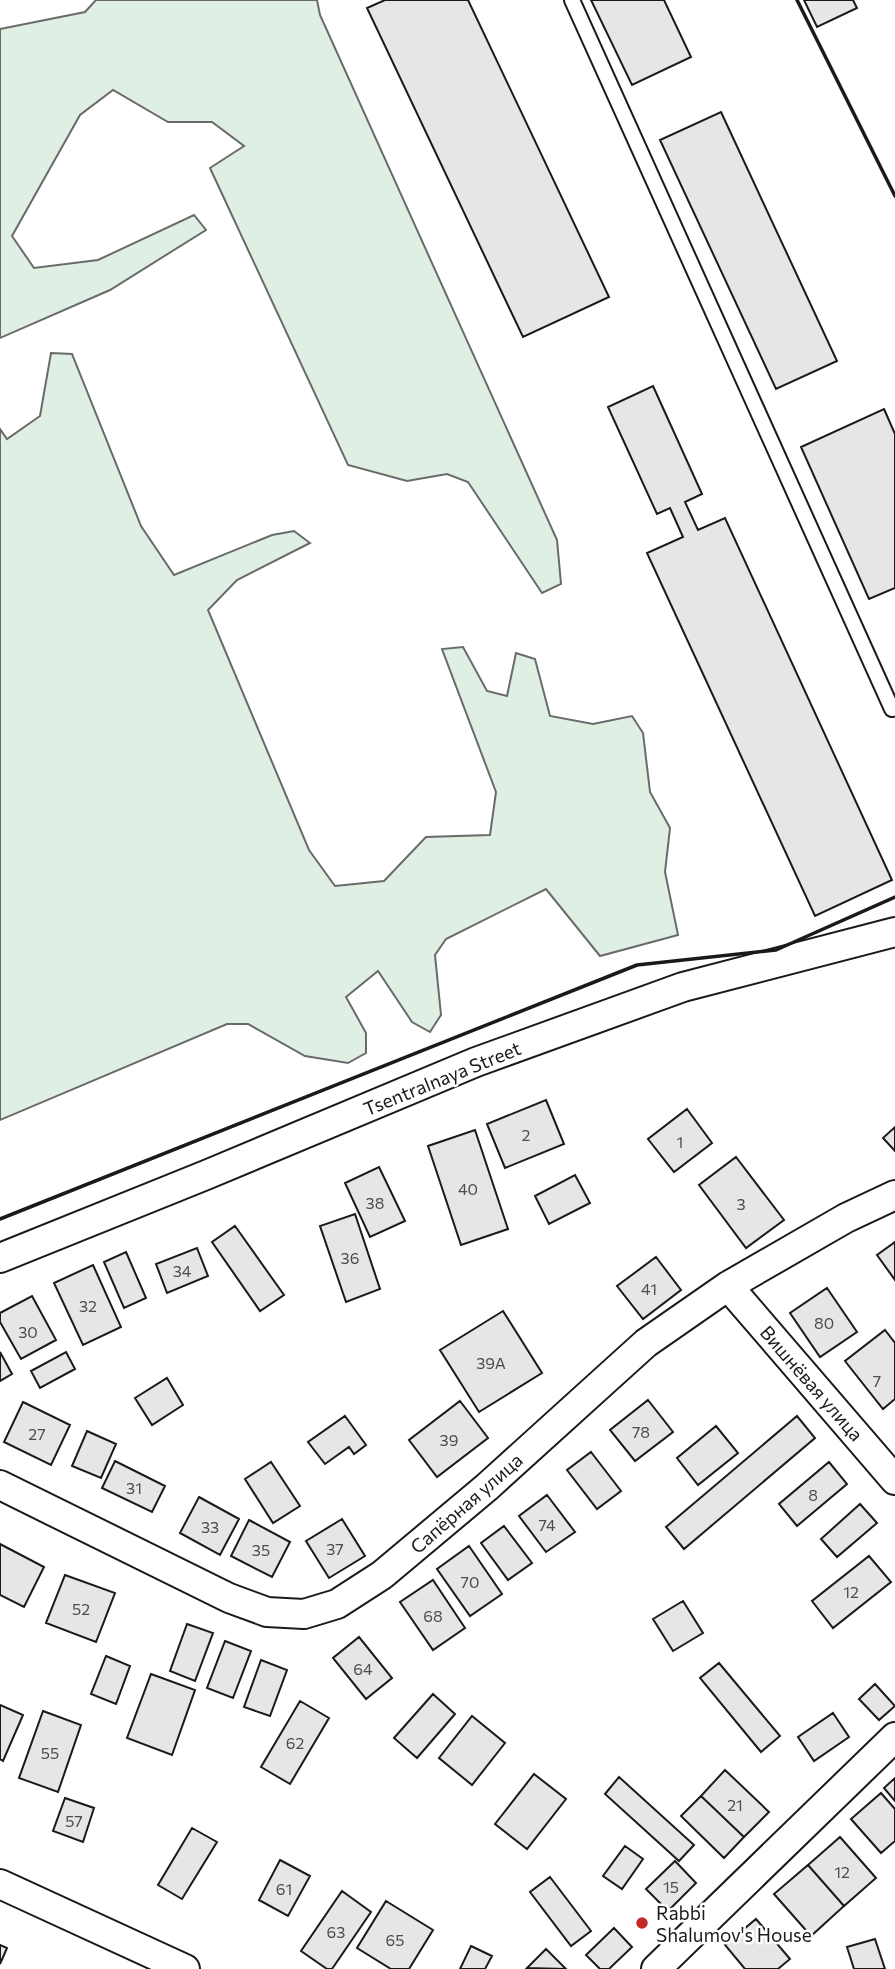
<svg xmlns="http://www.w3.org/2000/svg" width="895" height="1969" font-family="Commissioner,sans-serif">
  <rect width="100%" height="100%" fill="#fff"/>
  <path fill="#e0efe3" stroke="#6a6a6a" stroke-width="2" d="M96 0H317L320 15 557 540 561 584 542 593 468 482 447 474 407 481 348 465 210 168 244 146 212 122H168L113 90 80 115 12 236 34 268 98 260 194 215 206 230 110 290 0 338V29L85 12Z
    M51 353 72 354 141 526 174 575 272 535 294 531 310 543 237 580 208 610 309 850 335 886 384 881 426 837 490 835 496 792 442 649 463 647 487 691 507 696 516 653 535 659 550 716 593 724 632 716 643 733 650 792 670 828 665 872 678 935 600 956 546 889 446 939 435 955 441 1015 430 1032 412 1022 378 971 346 997 366 1033V1053L348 1063 305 1056 248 1024H227L0 1120V429L7 439 40 416Z"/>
  <path fill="#e6e6e6" stroke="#1a1a1a" stroke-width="2" d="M385 0H468L609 297 523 337 367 8Z
    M591 0H664L691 57 632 85Z
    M804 0H853L857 8 817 27Z
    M721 112 837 361 776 389 660 140Z
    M653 386 702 494 685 502 698 530 725 518 892 880 815 916 647 553 683 537 670 508 657 514 608 407Z
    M884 409 895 434V588L869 599 801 447Z
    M546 1100 564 1144 505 1168 487 1124Z
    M687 1109 712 1143 674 1172 648 1139Z
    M895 1127V1151L883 1138Z
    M475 1130 508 1229 461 1245 428 1146Z
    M736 1157 784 1220 746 1248 699 1185Z
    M379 1167 405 1221 370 1237 345 1183Z
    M575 1175 590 1203 549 1224 535 1196Z
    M355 1214 380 1289 346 1302 320 1226Z
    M235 1226 284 1295 260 1311 212 1242Z
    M895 1242V1280L877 1255Z
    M197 1248 208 1276 167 1293 156 1264Z
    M126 1252 146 1298 124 1308 104 1262Z
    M656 1257 681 1290 643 1319 617 1286Z
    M93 1265 121 1327 83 1345 54 1283Z
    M827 1288 857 1332 820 1357 790 1313Z
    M32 1296 56 1340 21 1359 0 1322V1313Z
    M503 1311 542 1373 479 1412 440 1350Z
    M885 1330 895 1343V1399L883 1409 845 1361Z
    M0 1352 12 1374 0 1381Z
    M66 1352 75 1369 40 1388 31 1371Z
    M167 1378 183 1405 152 1425 135 1398Z
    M648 1400 673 1432 635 1461 610 1430Z
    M460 1401 488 1438 437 1477 409 1440Z
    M23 1402 70 1425 51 1465 4 1442Z
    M345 1416 366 1445 354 1454 349 1447 325 1464 308 1442Z
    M797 1416 815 1438 684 1549 666 1527Z
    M716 1426 738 1453 698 1485 677 1458Z
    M87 1431 116 1444 101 1478 72 1466Z
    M591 1452 621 1491 597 1509 567 1470Z
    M115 1461 165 1486 152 1512 102 1488Z
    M271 1462 300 1506 273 1523 245 1479Z
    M829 1462 847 1484 797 1526 779 1504Z
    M547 1495 575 1532 546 1552 519 1516Z
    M199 1497 239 1519 220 1555 180 1533Z
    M860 1504 877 1523 837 1557 821 1539Z
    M342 1519 365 1556 329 1578 306 1541Z
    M249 1520 290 1542 272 1577 231 1556Z
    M504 1526 532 1563 508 1580 481 1543Z
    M0 1544 44 1567 24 1607 0 1595Z
    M469 1546 502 1594 470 1616 437 1569Z
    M869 1556 891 1582 833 1628 812 1601Z
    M65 1575 115 1593 96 1642 46 1623Z
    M433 1580 465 1628 433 1650 400 1602Z
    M683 1601 703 1633 673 1651 653 1619Z
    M187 1624 213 1633 195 1681 170 1671Z
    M359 1637 392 1678 366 1699 333 1658Z
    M225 1641 251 1651 233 1698 207 1688Z
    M106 1656 130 1666 116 1704 91 1694Z
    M261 1660 287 1670 270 1716 244 1707Z
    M719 1663 780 1736 761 1752 700 1678Z
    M151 1674 195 1690 172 1755 127 1738Z
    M875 1684 895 1706 879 1720 859 1699Z
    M433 1694 455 1714 417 1758 394 1738Z
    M300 1701 329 1718 290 1784 261 1767Z
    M0 1705 23 1715 3 1761 0 1759Z
    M43 1711 81 1725 58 1792 19 1778Z
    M833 1713 849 1737 814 1761 798 1737Z
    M472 1716 505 1743 472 1785 439 1758Z
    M725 1770 769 1812 744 1837 701 1796Z
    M534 1774 566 1799 527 1849 495 1824Z
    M619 1777 694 1845 679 1861 605 1794Z
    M895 1778V1801L884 1788Z
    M881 1793 895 1809V1841L881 1853 851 1819Z
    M701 1796 744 1837 724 1858 681 1816Z
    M65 1798 94 1808 83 1842 53 1831Z
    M192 1828 217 1842 182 1899 158 1885Z
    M840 1837 876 1878 844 1906 808 1865Z
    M625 1846 643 1859 622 1889 603 1876Z
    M280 1860 310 1876 288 1916 259 1900Z
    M675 1861 696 1883 668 1911 646 1889Z
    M808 1865 844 1906 811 1936 774 1894Z
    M550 1877 591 1931 571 1946 530 1892Z
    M342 1891 371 1912 332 1969H327L301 1951Z
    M386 1901 433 1930 409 1969H391L357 1948Z
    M756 1919 790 1959 778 1969H745L725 1945Z
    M614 1928 632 1947 609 1969H600L586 1955Z
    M875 1939 885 1969H854L847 1947Z
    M0 1945 7 1948 0 1964Z
    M471 1946 492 1956 485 1969H460Z
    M546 1949 566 1969 527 1968Z"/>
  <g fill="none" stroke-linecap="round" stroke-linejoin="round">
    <g stroke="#1a1a1a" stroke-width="18">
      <path id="lane" d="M572 0 892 709"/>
    </g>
    <g stroke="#1a1a1a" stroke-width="32">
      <path id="street" d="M0 1258 206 1175 476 1062 683 987 895 932
        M728 1286 895 1480
        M0 1485 229 1598 267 1612 304 1614 337 1604 382 1575 487 1487 646 1343 728 1286 846 1218 895 1195
        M0 1884 185 1969
        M656 1969 895 1737"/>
    </g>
    <use href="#lane" stroke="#fff" stroke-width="14"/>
    <use href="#street" stroke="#fff" stroke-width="28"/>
    <path stroke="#1a1a1a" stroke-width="3.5" d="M797 0 895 196
      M0 1219 637 965 776 950 895 897"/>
  </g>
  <circle fill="#c62828" stroke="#fff" stroke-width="2.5" cx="642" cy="1923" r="7"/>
  <g text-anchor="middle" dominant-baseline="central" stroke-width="5" stroke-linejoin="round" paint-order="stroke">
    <g font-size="16" fill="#4d4d4d">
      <text x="526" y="1134">2</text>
      <text x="680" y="1141">1</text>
      <text x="468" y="1188">40</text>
      <text x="375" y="1202">38</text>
      <text x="741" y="1203">3</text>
      <text x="350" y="1257">36</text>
      <text x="182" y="1270">34</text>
      <text x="649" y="1288">41</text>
      <text x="88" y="1305">32</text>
      <text x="824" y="1322">80</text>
      <text x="28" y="1331">30</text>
      <text x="491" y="1362">39А</text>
      <text x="877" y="1380">7</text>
      <text x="641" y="1431">78</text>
      <text x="37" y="1433">27</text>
      <text x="449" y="1439">39</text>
      <text x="134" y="1487">31</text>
      <text x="813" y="1494">8</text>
      <text x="547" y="1524">74</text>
      <text x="210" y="1526">33</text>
      <text x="335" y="1548">37</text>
      <text x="261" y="1549">35</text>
      <text x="470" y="1581">70</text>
      <text x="851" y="1591">12</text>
      <text x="81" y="1608">52</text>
      <text x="433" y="1615">68</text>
      <text x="363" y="1668">64</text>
      <text x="295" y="1742">62</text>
      <text x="50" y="1752">55</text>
      <text x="735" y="1804">21</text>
      <text x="74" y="1820">57</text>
      <text x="842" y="1871">12</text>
      <text x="671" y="1886">15</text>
      <text x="284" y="1888">61</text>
      <text x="336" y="1931">63</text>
      <text x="395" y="1939">65</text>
    </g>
    <g font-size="19" fill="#1a1a1a" stroke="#fff">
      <text transform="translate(442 1078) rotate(-22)">Tsentralnaya Street</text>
      <text transform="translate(812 1383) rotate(49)">Вишнёвая улица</text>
      <text transform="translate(466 1503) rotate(-41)">Сапёрная улица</text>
    </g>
    <g font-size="19" fill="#1a1a1a" stroke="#fff" text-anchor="start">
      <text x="656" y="1912">Rabbi<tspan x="656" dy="22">Shalumov's House</tspan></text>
    </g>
  </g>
</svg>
